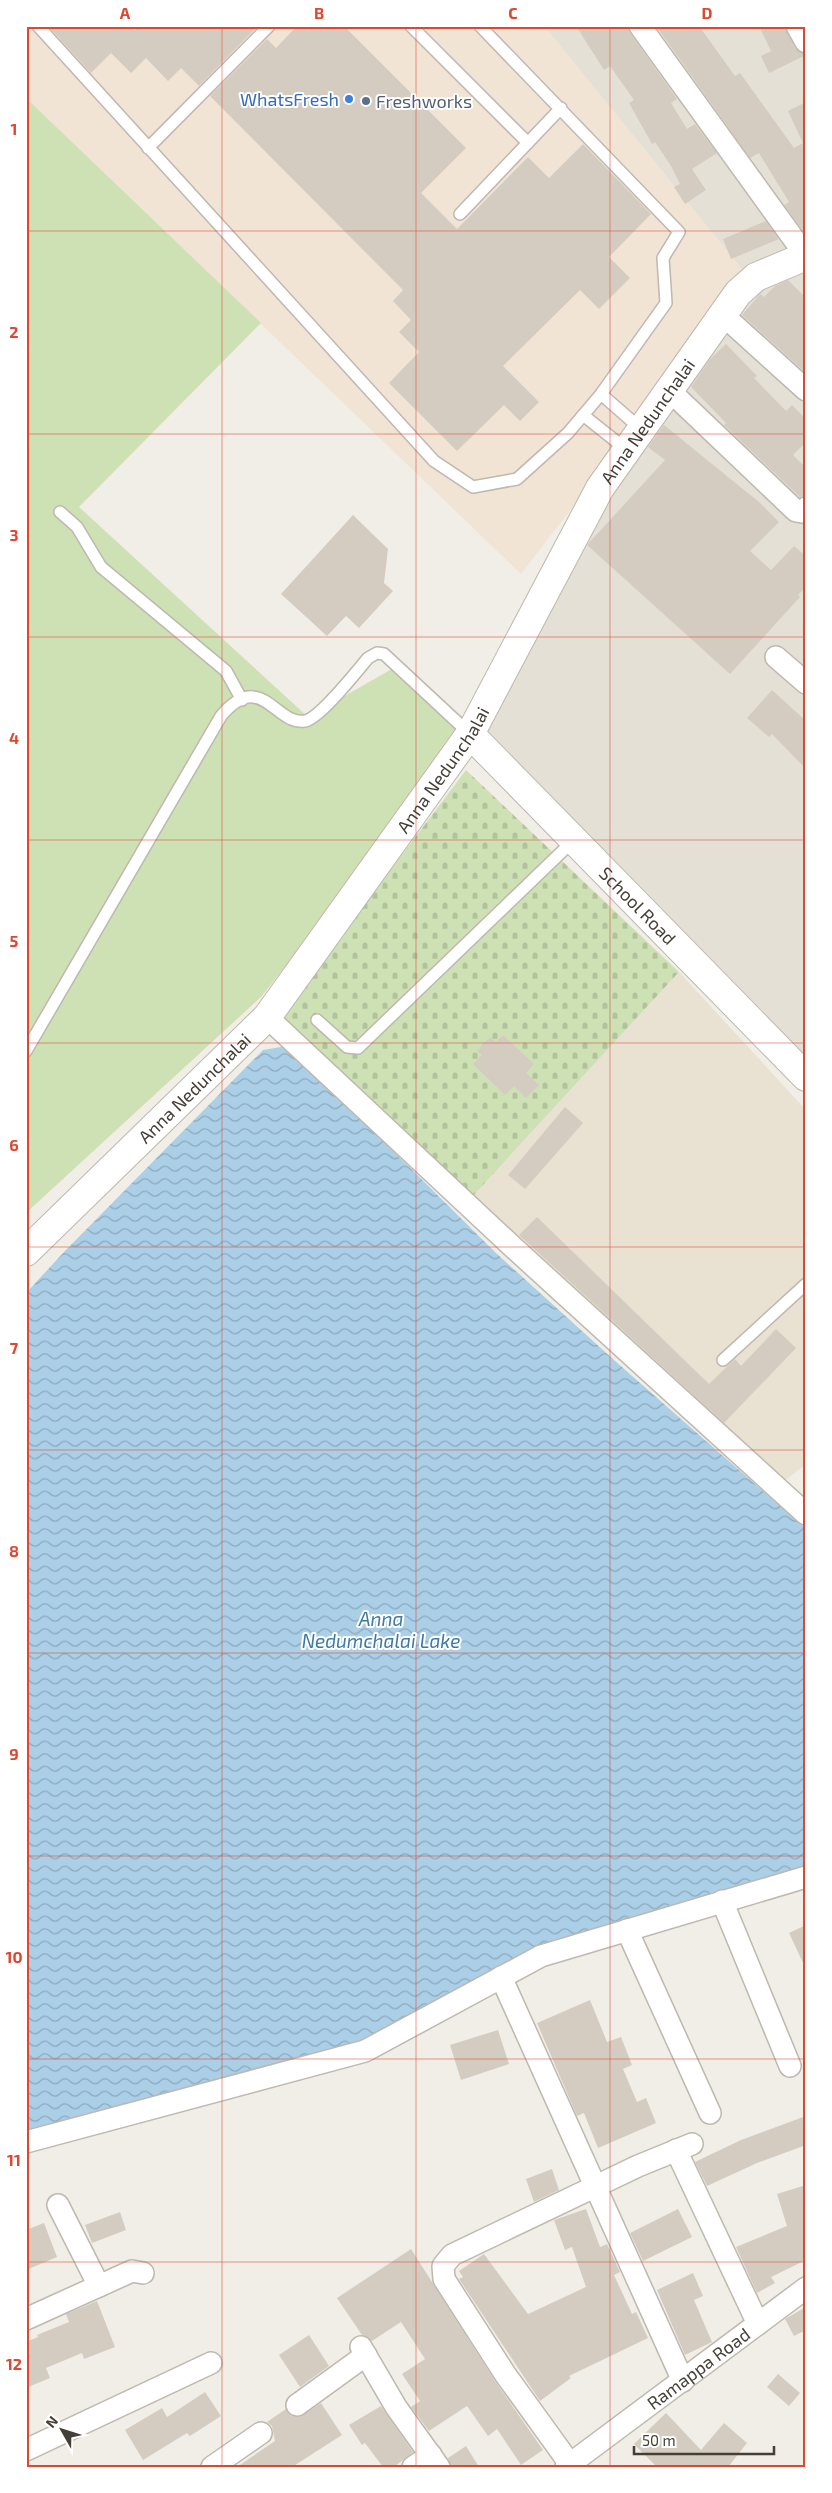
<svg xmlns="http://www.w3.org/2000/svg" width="832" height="2493" font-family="'Exo 2',sans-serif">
  <defs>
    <pattern id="cemetery-stones" width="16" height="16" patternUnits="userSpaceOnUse" patternTransform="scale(1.25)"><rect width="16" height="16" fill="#cee1b5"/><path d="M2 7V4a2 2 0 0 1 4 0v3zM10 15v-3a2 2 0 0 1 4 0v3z" fill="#b2c29c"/></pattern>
    <pattern id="water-waves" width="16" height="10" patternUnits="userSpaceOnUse" patternTransform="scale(1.25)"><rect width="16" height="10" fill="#aacfe7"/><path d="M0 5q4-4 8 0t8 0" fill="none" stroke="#8ca9bc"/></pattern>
  </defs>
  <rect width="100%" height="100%" fill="#f1eee7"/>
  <path fill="#e4e0d6" d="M544 26H806V253L749 278Z
    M806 263V1064L483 736 612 490 751 297 788 270Z"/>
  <path fill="#f1e4d4" d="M26 26H544L749 278 521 574 26 98Z"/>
  <path fill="#e9e2d3" d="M679 972 806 1110V1464L782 1483 471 1198Z"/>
  <path fill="#cee1b5" d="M26 98 261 323 79 507 308 717 397 666 466 735 261 997 26 1213Z"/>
  <path fill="url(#cemetery-stones)" d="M466 770 679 972 471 1198 280 1016Z"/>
  <path fill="url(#water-waves)" d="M287 1046 496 1253 614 1360 806 1529V1869L535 1949 370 2040 26 2134V1293L64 1252 263 1050Z"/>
  <path fill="#d4ccc1" d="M48 26H254L256 28 199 86 181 68 168 81 146 58 131 73 111 53 91 73Z
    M297 26H344L466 148 421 193 457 229 528 157 549 178 583 144 651 214 609 257 630 278 599 309 580 290 503 366 539 402 520 421 504 405 457 451 389 383 419 352 399 332 411 320 393 301 403 290 210 96 267 39 276 48Z
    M576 26H628L630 33 677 99 671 103 687 129 695 124 717 153 692 169 706 190 685 204 674 187 680 184 671 166 655 142 652 144 629 103 634 100 610 66 604 70Z
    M656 26H699L735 76 740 73 794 148 803 143 788 111 806 102V228L802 230 784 205 789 202 759 153 750 158Z
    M759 26H785L795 48 806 55 769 73 761 56 771 51Z
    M766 221 779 239 731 259 723 239Z
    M788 280 806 298V373L742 315 760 294 764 297 775 286Z
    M726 344 757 376 754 378 786 411 792 405 806 419V442L793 455 806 468V496L800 497 724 425 726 423 691 387 710 359Z
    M664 425 759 502 779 522 750 551 771 570 794 546 806 556V587L798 595 800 597 730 674 587 545 665 460 648 447Z
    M353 515 388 549 384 583 393 591 359 628 346 616 327 636 281 594Z
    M772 690 806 721V769L772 734 769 737 747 718Z
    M503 1035 534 1064 526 1073 539 1085 526 1098 514 1086 505 1095 473 1064 482 1055 477 1051 490 1037 496 1042Z
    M565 1107 583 1123 525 1189 508 1175Z
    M537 1217 709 1384 735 1359 741 1366 776 1329 796 1348 724 1423 519 1235Z
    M806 1925V1969L789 1933Z
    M590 2000 607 2042 621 2037 632 2065 623 2069 637 2102 646 2098 656 2123 598 2148 584 2113 577 2116 537 2023Z
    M498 2030 509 2064 461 2080 450 2045Z
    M806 2116V2145L757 2163 707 2186 695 2162 741 2140Z
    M552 2169 559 2190 534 2202 526 2179Z
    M806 2185V2260L771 2277 775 2283 757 2293 736 2247 787 2226 777 2194Z
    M586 2209 600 2247 607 2244 620 2272 614 2275 632 2314 636 2312 648 2338 569 2376 571 2378 540 2401 459 2279 463 2277 459 2271 484 2254 528 2314 586 2287 572 2247 565 2250 554 2220Z
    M678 2209 692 2237 643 2261 630 2233Z
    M120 2212 126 2230 92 2243 85 2225Z
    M44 2223 57 2257 26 2270V2230Z
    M411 2249 495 2381 543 2450 521 2465 497 2429 488 2436 467 2406 429 2431 411 2407 420 2401 402 2374 425 2359 401 2322 372 2341 362 2335 337 2298Z
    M693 2273 703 2296 694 2300 712 2342 685 2355 657 2290Z
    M97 2301 115 2347 84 2359 82 2353 46 2368 50 2378 26 2388V2342L38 2337 37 2335 69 2322 66 2314Z
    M806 2307V2330L794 2336 785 2319Z
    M309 2335 329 2366 300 2387 279 2355Z
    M778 2374 800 2393 789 2406 767 2387Z
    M205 2392 221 2416 190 2436 187 2433 143 2460 125 2430 162 2408 167 2417Z
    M321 2403 342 2435 292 2467H237L275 2441 272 2426 267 2422 286 2409 291 2416 299 2417Z
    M381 2406 413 2452 394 2467H383L365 2443 362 2445 349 2425Z
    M666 2413 701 2450 724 2423 747 2443 728 2467H657L634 2444Z
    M466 2446 479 2467H451L448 2458Z"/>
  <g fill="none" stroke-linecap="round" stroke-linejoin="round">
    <g stroke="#beb8ae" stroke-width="14">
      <path id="service" d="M38 26 434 461 473 487 517 479 568 433 601 394 666 303 663 258 679 232 480 26
        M411 26 528 143
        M148 148 269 26
        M460 214 561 108
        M601 394 641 429
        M583 415 627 450
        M60 512 77 527 101 567 226 671 242 700
        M317 1020 347 1047 358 1048 574 840
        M26 1051 221 716C262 668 275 726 305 721 320 718 357 671 368 658L377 653 384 654 469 733
        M723 1360 806 1284"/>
    </g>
    <g stroke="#beb8ae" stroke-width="24">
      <g id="minor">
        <path d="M640 26 806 256"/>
        <path d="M797 26 806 42"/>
        <path d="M723 315 806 390"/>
        <path d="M670 391 796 511 802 512 806 508"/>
        <path d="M776 657 806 683"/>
        <path d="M267 1017 515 1249 806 1514"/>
        <path d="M722 1901 790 2066"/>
        <path d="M627 1930 710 2113"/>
        <path d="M501 1977 683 2381"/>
        <path d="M26 2142 365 2051 541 1956 806 1877"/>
        <path d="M676 2150 758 2324"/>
        <path d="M58 2205 99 2286"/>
        <path d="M26 2319 132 2271 143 2273"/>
        <path d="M361 2347 396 2407 439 2467"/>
        <path d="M297 2405 366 2355"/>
        <path d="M26 2450 211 2363"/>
        <path d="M570 2464 505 2374 444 2279 443 2266 452 2255 638 2166 692 2144"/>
        <path d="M212 2467 261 2433"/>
        <path d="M413 2467 431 2455"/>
        <path id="s1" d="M566 2467 806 2288"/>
      </g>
    </g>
    <g stroke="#beb8ae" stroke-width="30">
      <g id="tertiary">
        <path id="s2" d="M470 734 806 1077"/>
        <path id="s3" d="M26 1252 267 1017 470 734 600 488 738 293 756 277 806 256"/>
      </g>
    </g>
    <use href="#service" stroke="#fff" stroke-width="11"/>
    <use href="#minor" stroke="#fff" stroke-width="21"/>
    <use href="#tertiary" stroke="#fff" stroke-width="28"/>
  </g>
  <path fill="none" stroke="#df4730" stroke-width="1" stroke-opacity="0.55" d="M222 26V2467M416 26V2467M610 26V2467M26 231H806M26 434H806M26 637H806M26 840H806M26 1043H806M26 1247H806M26 1450H806M26 1653H806M26 1856H806M26 2059H806M26 2262H806"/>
  <circle fill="#3f7fe0" stroke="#fff" stroke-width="2" cx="349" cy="99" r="5"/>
  <circle fill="#5c6f8a" stroke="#fff" stroke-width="2" cx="366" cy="101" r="5"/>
  <g text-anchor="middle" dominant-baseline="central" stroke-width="4" stroke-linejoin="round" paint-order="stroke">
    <g font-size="18" fill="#366cbe" stroke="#fff" text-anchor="end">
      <text x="339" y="99">WhatsFresh</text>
    </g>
    <g font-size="18" fill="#4e5e75" stroke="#fff" text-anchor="start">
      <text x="376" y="101">Freshworks</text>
    </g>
    <g font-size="18" fill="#433e37" stroke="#fff">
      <text stroke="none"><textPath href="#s3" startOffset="1045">Anna Nedunchalai</textPath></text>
      <text stroke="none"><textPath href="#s3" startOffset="640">Anna Nedunchalai</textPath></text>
      <text stroke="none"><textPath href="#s2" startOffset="240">School Road</textPath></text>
      <text stroke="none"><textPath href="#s3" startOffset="235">Anna Nedunchalai</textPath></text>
      <text stroke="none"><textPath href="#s1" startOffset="165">Ramappa Road</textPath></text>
    </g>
    <g font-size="19" font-style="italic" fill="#3d79a2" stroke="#fff">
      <text x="381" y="1618">Anna<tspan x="381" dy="22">Nedumchalai Lake</tspan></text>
    </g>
  </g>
  <rect width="832" height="2493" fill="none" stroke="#ffffff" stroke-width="55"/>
  <g transform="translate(62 2430) rotate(309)" stroke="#ffffff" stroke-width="4" paint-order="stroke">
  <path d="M0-4L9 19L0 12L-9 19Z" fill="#433e37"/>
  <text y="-8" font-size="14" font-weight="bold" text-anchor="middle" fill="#433e37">N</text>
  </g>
  <path d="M634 2446v8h140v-8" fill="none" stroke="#433e37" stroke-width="2.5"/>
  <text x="642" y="2446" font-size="15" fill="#433e37" stroke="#ffffff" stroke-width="4" paint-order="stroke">50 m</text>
  <rect x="28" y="28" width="776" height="2438" fill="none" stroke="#df4730" stroke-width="2"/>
  <g font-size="16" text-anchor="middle" font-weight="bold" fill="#df4730">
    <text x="125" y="19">A</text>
    <text x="319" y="19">B</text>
    <text x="513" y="19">C</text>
    <text x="707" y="19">D</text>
    <text x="14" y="135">1</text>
    <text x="14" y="338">2</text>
    <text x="14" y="541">3</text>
    <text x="14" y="744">4</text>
    <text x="14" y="947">5</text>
    <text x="14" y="1151">6</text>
    <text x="14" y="1354">7</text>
    <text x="14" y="1557">8</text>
    <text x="14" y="1760">9</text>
    <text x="14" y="1963">10</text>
    <text x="14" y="2166">11</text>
    <text x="14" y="2370">12</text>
  </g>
</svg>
